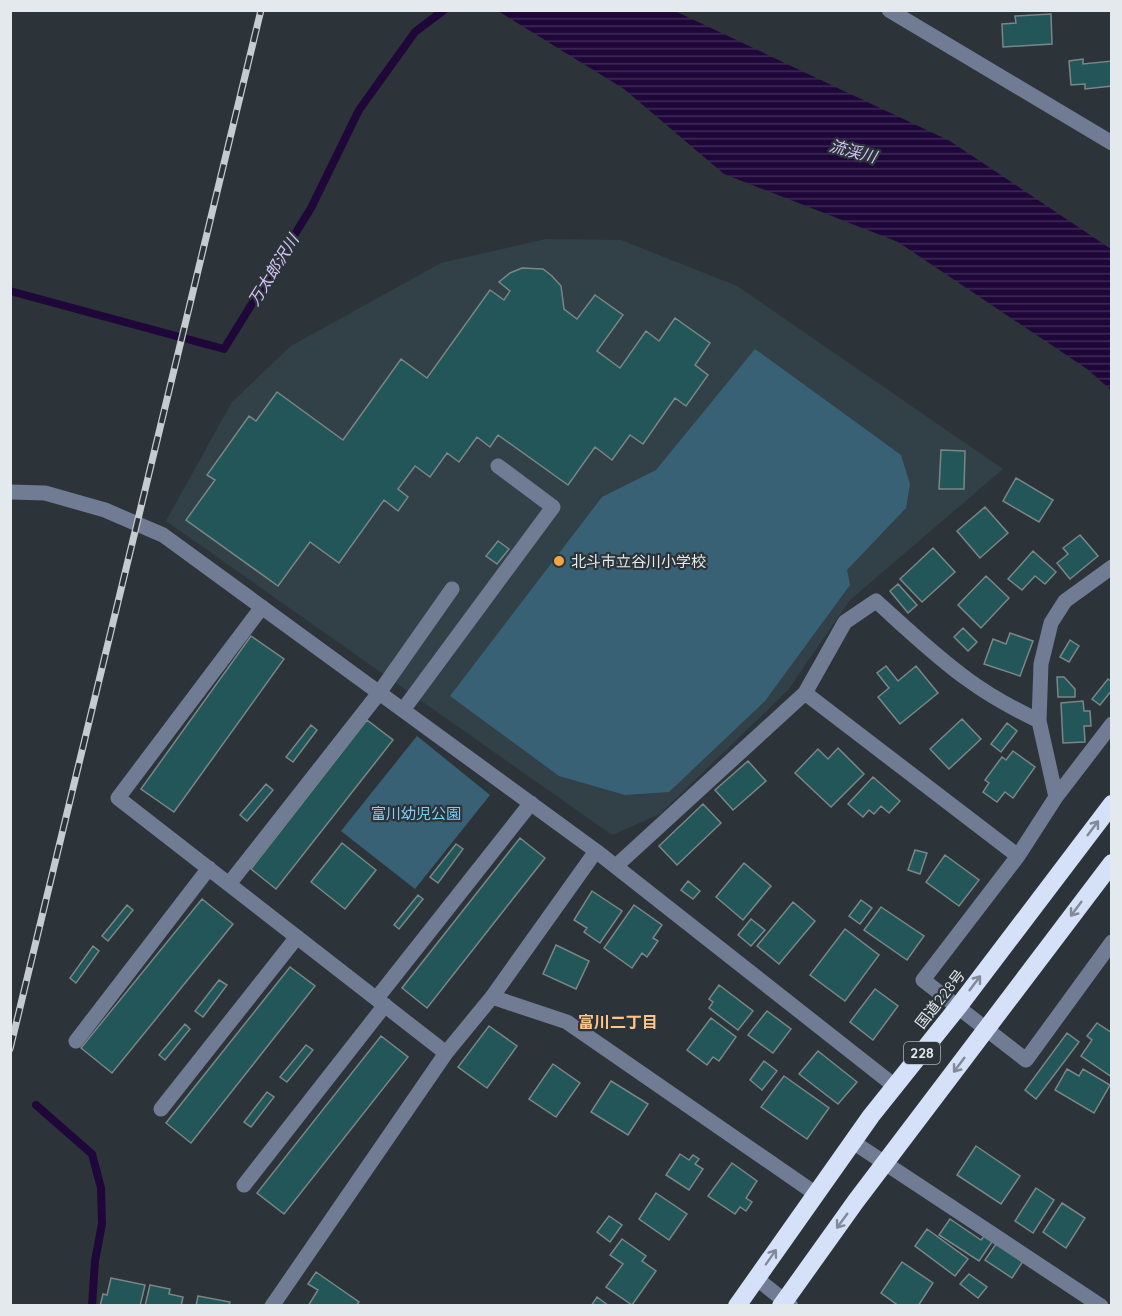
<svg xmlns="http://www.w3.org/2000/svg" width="1122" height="1316" font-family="Quicksand,'Noto Sans JP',sans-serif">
  <defs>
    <pattern id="water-rules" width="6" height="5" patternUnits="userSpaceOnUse" patternTransform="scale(1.5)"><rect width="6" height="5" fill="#1f073a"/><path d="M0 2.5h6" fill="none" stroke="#3f2b57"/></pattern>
  </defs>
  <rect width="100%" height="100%" fill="#2c3439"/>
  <path fill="#324048" d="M546 239 621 240 737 286 1003 469 850 600 788 690 660 814 612 835 166 521 232 402 291 346 441 263Z"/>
  <path fill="#396176" d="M755 349 901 455 910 484 906 508 847 570 850 585 765 701 669 792 625 795 559 776 450 696 602 497 656 470Z
    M417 736 490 795 415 889 341 831Z"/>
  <path fill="url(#water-rules)" d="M498 11H675L950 141 1111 249V390L1087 369 898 242 724 174 624 89Z"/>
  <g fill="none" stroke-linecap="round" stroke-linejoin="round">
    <path stroke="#1f073a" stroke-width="8" d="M10 291 224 349 311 208 359 110 415 32 444 10
      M36 1105 92 1154 101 1188 102 1224 95 1261 92 1306"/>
  </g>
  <path fill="#225659" stroke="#7a8687" stroke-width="1.5" d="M1051 14 1052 44 1003 47 1002 24 1016 23 1015 16Z
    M1083 59V64L1112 61V86L1085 89V84L1071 85 1069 61Z
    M522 268 543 269 552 276 561 286 564 309 577 319 595 295 623 315 597 351 620 368 646 331 659 341 675 318 710 343 695 365 708 375 686 406 675 398 643 444 630 435 612 460 595 447 568 485 498 435 490 447 477 437 459 462 447 453 430 477 415 466 398 489 408 497 398 511 384 500 339 563 310 542 278 586 186 520 215 480 207 475 249 416 256 421 277 392 343 440 401 359 427 378 490 290 504 300 510 291 499 282 510 273Z
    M941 450 965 451 964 489H939Z
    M1016 478 1053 500 1039 522 1003 501Z
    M985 507 1008 533 980 558 957 531Z
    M1080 535 1098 556 1070 579 1057 563 1068 554 1063 548Z
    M498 541 509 549 497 564 486 556Z
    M933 548 955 572 922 602 900 579Z
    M1033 551 1056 572 1045 584 1035 576 1022 590 1008 579Z
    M986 576 1009 598 981 628 958 605Z
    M898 584 917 605 908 613 890 591Z
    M963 628 977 642 968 651 954 637Z
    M1010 633 1033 641 1020 676 984 664 993 639 1006 644Z
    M251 636 284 659 174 812 141 789Z
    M1070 640 1079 646 1069 662 1060 657Z
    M886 666 898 681 916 666 938 693 900 724 878 697 889 688 877 673Z
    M1057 677H1064L1075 689V697H1058Z
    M1108 679 1112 682V690L1100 705 1092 699Z
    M1083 701 1084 711H1090L1091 726H1084L1085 742 1063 743 1061 703Z
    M962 719 981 739 949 769 930 749Z
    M367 720 393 740 276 889 251 869Z
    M1007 723 1017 731 1001 752 991 744Z
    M311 725 317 730 293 762 286 757Z
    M838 748 864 774 831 807 795 773 818 749 828 759Z
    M1013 751 1035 767 1013 798 1005 792 997 802 983 792 989 783 985 780 1002 757 1006 760Z
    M748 761 766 781 733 810 715 790Z
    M873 777 900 801 889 813 881 806 874 814 869 810 863 817 848 804Z
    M266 784 273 790 247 821 240 815Z
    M703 804 721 823 677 865 659 846Z
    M520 838 545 858 427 1008 402 988Z
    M342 843 376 870 345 909 311 882Z
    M456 844 463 849 438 883 430 877Z
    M915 850 927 853 920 874 908 870Z
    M945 855 979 880 959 906 926 882Z
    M744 863 771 886 743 920 716 897Z
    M688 881 700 891 693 899 681 890Z
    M592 891 622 911 600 943 584 932 587 928 574 920Z
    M418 895 423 899 399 929 394 925Z
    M202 899 233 924 112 1073 81 1048Z
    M861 900 872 908 860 924 849 916Z
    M793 902 815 921 779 964 757 946Z
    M127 905 133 910 108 941 102 936Z
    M634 905 662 925 653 938 658 941 647 957 642 953 632 968 604 948Z
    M881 907 924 936 907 960 864 930Z
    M751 919 765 930 751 946 738 935Z
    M845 929 879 955 845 1001 810 975Z
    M556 945 589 961 576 989 543 974Z
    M93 946 99 951 76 983 70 978Z
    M290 967 315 986 191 1143 166 1123Z
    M219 980 227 985 203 1017 195 1011Z
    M719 985 753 1011 738 1030 709 1008 713 1002 709 999Z
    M875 989 898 1006 873 1040 850 1022Z
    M767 1011 791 1029 773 1053 748 1035Z
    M711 1018 736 1037 719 1061 713 1057 707 1065 687 1050Z
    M1097 1023 1112 1033V1077L1081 1056 1092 1040 1087 1036Z
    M185 1024 190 1029 165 1060 159 1055Z
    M489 1026 517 1046 487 1088 458 1067Z
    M1067 1033 1079 1042 1036 1099 1025 1090Z
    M381 1036 408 1057 284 1214 257 1193Z
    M306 1045 313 1050 287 1082 280 1077Z
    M818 1051 857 1082 838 1104 799 1074Z
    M764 1061 777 1071 762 1090 750 1080Z
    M553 1064 580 1083 556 1117 529 1099Z
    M1067 1069 1079 1076 1083 1069 1110 1085 1094 1113 1055 1090Z
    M784 1076 829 1108 807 1139 761 1107Z
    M611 1081 648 1104 628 1135 591 1112Z
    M267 1092 274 1097 251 1127 244 1122Z
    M976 1146 1020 1176 1001 1204 957 1175Z
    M680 1154 689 1160 693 1155 699 1159 695 1164 703 1169 689 1190 666 1175Z
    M732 1163 757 1181 746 1198 752 1202 746 1211 740 1207 735 1214 708 1196Z
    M1036 1188 1054 1200 1033 1233 1015 1221Z
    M656 1193 687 1214 669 1240 639 1219Z
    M1062 1203 1085 1218 1066 1248 1043 1232Z
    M609 1216 622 1225 610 1242 597 1232Z
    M950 1219 981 1240 986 1234 994 1239 979 1261 939 1235Z
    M927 1229 968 1259 955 1276 915 1246Z
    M622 1239 646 1256 642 1261 656 1271 632 1305 606 1287 623 1264 610 1255Z
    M996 1244 1025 1258 1012 1278 985 1260Z
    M902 1262 933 1283 918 1306H899L881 1293Z
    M316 1272 359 1302 356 1306H308L318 1290 308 1284Z
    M969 1274 987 1287 978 1298 960 1284Z
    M111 1278 145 1285 140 1306H100L103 1294 107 1295Z
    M150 1285 170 1289 169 1294 183 1297 181 1306H145Z
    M198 1296 230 1302 229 1306H196Z
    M597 1297 609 1306H591Z"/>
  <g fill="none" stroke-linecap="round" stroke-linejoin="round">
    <path stroke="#707b94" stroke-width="15" d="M889 10 1112 143
      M10 492 45 493 105 510 163 535 596 851 896 1087
      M262 607 118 798 446 1053
      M805 693 845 622 876 601C906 628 935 656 967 679 990 696 1014 709 1039 721
      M403 710 553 507 498 466
      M1112 724 1056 797 1018 856 923 980 1026 1060 1112 942
      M1056 797 1039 721 1041 664 1051 623 1065 601 1112 567
      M616 866 805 693 1018 856
      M229 884 379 693 452 589
      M492 997 567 1022 816 1194
      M377 998 531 803
      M76 1041 209 868
      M161 1109 297 937
      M853 1142 1101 1306
      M244 1185 385 1005
      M756 1278 791 1306
      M272 1306 446 1053 492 997 596 851"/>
    <path stroke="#d5e0f9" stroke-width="18" d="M737 1306 871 1116 958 1007 1112 804
      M781 1306 856 1201 1112 863"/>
    <g stroke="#c5cbcf" stroke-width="7">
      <path id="rail" d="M10 1049 261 10"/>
    </g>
    <use href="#rail" stroke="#2c3439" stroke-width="4.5" stroke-dasharray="14" stroke-linecap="butt"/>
  </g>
  <defs><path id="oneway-shaft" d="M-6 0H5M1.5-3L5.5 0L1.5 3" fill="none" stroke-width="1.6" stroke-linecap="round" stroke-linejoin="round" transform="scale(1.5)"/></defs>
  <g stroke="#808a99">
    <use href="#oneway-shaft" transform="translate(1093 828) rotate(-53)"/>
    <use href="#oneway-shaft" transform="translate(1076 909) rotate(127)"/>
    <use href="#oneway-shaft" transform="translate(975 983) rotate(-53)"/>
    <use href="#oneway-shaft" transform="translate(959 1065) rotate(127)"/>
    <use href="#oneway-shaft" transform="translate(842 1221) rotate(126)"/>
    <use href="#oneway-shaft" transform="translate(771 1257) rotate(-55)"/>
  </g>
  <circle fill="#f3a443" stroke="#2c3439" stroke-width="2" cx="559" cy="561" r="6"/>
  <g text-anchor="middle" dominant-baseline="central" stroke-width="4.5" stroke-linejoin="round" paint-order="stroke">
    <rect fill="#2c3439" stroke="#acb3b6" stroke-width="1.5" x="904" y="1042" width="36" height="22" rx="4.5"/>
    <g font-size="14" font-weight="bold" fill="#e3e9ec">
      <text x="922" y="1053">228</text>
    </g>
    <g font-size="15" fill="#e3e9ec" stroke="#2c3439" text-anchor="start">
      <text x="571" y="561">北斗市立谷川小学校</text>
    </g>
    <g font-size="15" fill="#7fcdf7" stroke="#2c3439">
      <text x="416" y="813">富川幼児公園</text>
    </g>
    <g font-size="15" fill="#e3e9ec" stroke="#2c3439">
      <text transform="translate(940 999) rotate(-52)">国道228号</text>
    </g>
    <g font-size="16" font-style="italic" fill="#d4c3f7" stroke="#2c3439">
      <text transform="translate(853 151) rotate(15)">流渓川</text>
      <text transform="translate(273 270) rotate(-58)">万太郎沢川</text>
    </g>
    <g font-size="16" font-weight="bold" fill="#fdc588" stroke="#2c3439">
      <text x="618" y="1022">富川二丁目</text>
    </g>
  </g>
  <rect width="1122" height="1316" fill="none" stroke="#e3e9ec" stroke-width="24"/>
</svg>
